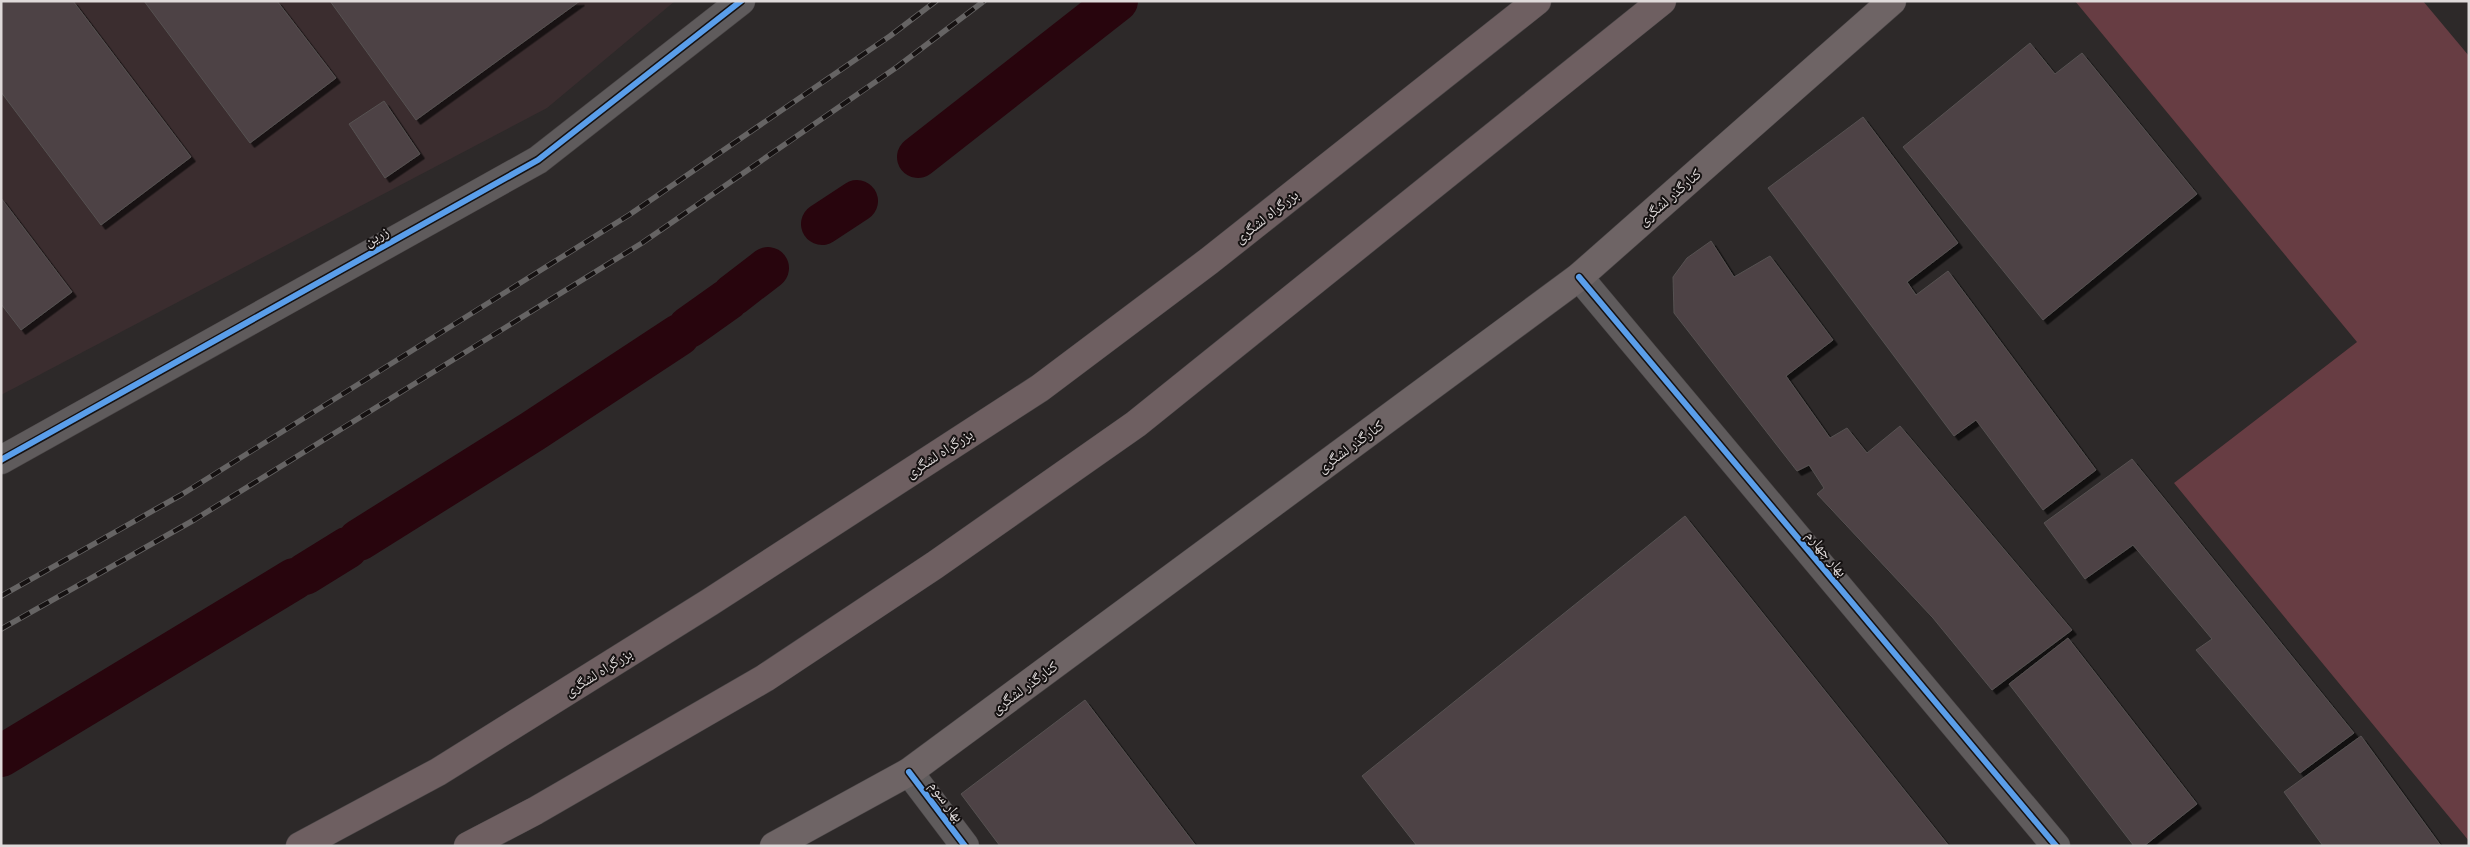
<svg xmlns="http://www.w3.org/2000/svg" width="2470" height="847" font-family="'Archivo Narrow','Noto Naskh Arabic',sans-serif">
  <defs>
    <filter id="shadow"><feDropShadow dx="4.5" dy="4.5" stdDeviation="0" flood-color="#0009"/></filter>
  </defs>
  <rect width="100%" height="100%" fill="#2d2929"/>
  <path fill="#3b2d2f" d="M1 1H675L547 108 1 395Z"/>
  <path fill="#673d43" d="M2075 1H2423L2469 56V841L2174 483 2357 342Z"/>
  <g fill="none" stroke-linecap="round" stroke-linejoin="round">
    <path stroke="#28050d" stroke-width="42" d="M918 157 1117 1
      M822 224 857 201
      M733 295 768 268
      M689 327 727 300
      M359 540 533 431 679 335
      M305 574 347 548
      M1 756 294 579"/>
  </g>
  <path fill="#4e4244" stroke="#565252" filter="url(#shadow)" d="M1 1H73L191 157 101 225 1 92Z
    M144 1H277L336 78 250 143Z
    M330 1H580L416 120Z
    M2030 43 2055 74 2082 53 2197 194 2043 320 1903 147Z
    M384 101 420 154 385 178 349 124Z
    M1863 117 1958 243 1907 282 1916 295 1948 271 2096 470 2043 510 1976 420 1954 436 1768 188Z
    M1 198 72 292 21 330 1 304Z
    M1711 241 1734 277 1770 256 1833 340 1786 376 1830 438 1847 428 1867 453 1900 426 2072 630 1992 690 1933 618 1817 494 1824 488 1809 465 1797 471 1674 313 1673 277 1687 258Z
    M2132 459 2354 733 2300 773 2196 650 2212 639 2133 545 2085 579 2044 523Z
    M1685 516 1949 846H1417L1362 776Z
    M2068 638 2197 804 2144 846H2134L2009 684Z
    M1085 700 1196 846H1000L961 794Z
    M2361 736 2441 846H2323L2284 792Z"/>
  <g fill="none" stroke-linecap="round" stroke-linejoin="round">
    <g stroke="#4a4647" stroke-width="29">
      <path id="street" d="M1 460 538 160 741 1"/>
    </g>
    <g stroke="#4a4647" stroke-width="29">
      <path id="secondary" d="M1579 277 2056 846
        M909 772 965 846"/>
    </g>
    <g stroke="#4a4647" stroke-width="29">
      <path id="primary" d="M774 846 909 772 1579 277 1892 1"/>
    </g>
    <g stroke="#4a4647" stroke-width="29">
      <path id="highway" d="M300 846 438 772 710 602 1040 388 1209 261 1537 1
        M468 846 535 811 765 678 935 565 1136 424 1662 1"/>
    </g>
    <use href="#street" stroke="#5f5b5c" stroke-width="28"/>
    <use href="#secondary" stroke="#5f5b5c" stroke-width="28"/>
    <use href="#primary" stroke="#6e6465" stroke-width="28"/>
    <use href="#highway" stroke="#6e5f61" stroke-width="28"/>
    <g stroke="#666464" stroke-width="5.5">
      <path id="rail" d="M1 596 181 495 629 215 890 36 936 1
        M1 629 194 520 642 243 897 67 984 1"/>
    </g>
    <use href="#rail" stroke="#151111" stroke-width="4" stroke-dasharray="11" stroke-linecap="butt"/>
    <g stroke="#151111" stroke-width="9">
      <path id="cycleway" d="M1579 277 2056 846
        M1 460 538 160 741 1
        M909 772 965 846"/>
    </g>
    <use href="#cycleway" stroke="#5a9eea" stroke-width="6"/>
  </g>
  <g text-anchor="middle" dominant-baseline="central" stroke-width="4" stroke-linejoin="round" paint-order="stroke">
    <g font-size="15" fill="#dfdada" stroke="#151111">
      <text transform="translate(1669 197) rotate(-41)">کنارگذر لشگری</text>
      <text transform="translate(1266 216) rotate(-38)">بزرگراه لشگری</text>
      <text transform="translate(376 236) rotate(-29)">زرین</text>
      <text transform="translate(1350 446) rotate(-36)">کنارگذر لشگری</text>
      <text transform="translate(939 453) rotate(-33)">بزرگراه لشگری</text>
      <text transform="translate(1827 553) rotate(50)">بهار چهارم</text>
      <text transform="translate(598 672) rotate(-32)">بزرگراه لشگری</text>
      <text transform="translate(1024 687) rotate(-36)">کنارگذر لشگری</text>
      <text transform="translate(947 801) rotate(53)">بهار سوم</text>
    </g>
  </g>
  <rect width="2470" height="847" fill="none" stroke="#dfdada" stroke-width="5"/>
</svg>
